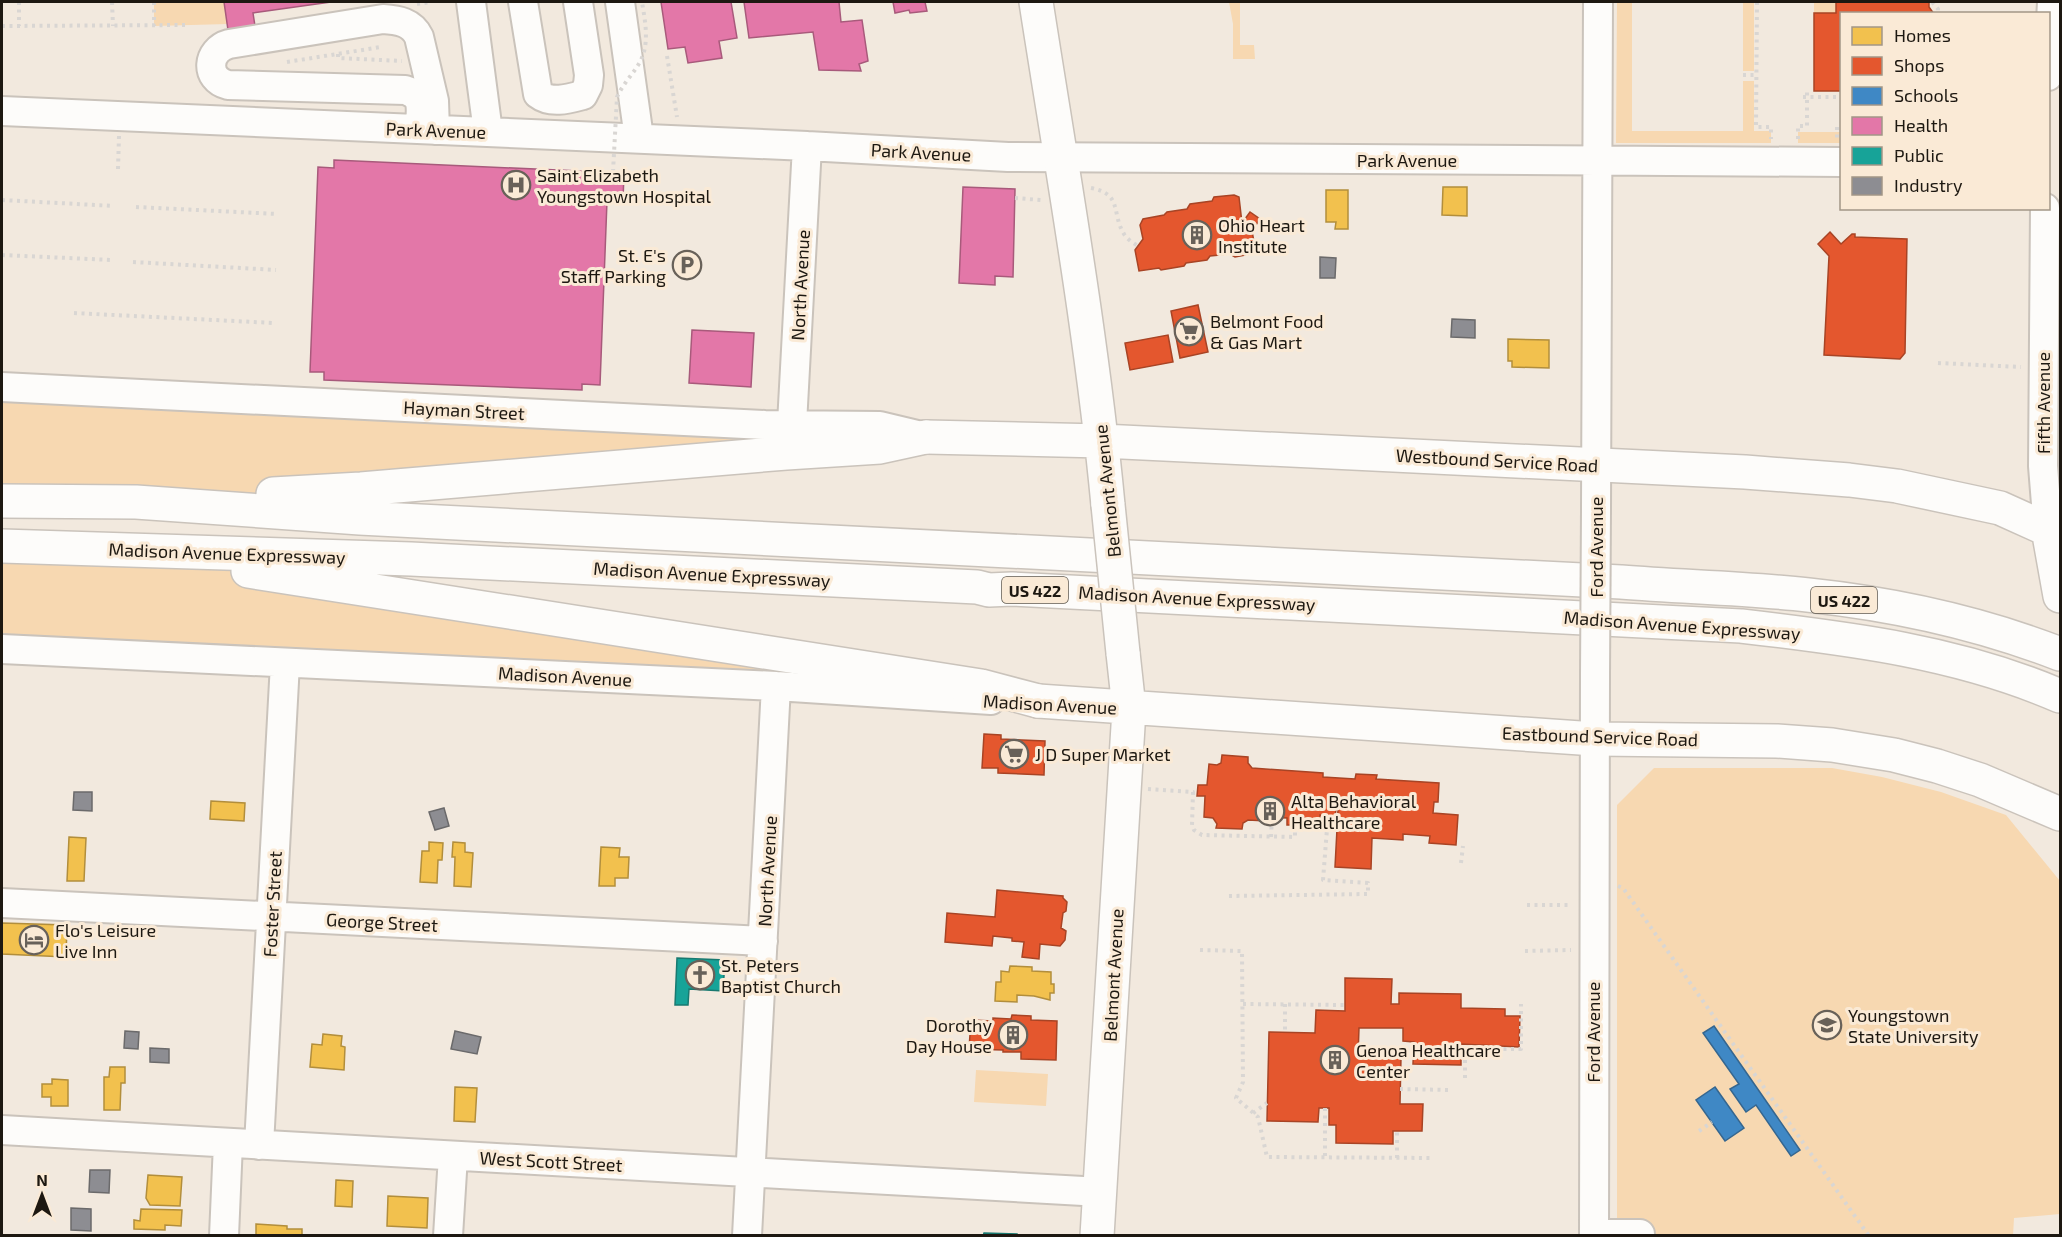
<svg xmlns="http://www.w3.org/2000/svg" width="2062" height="1237" font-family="'Exo 2',sans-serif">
  <rect width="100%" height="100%" fill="#f2e9de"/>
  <path fill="#f7d8b1" d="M154 2H224L228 24 154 26Z
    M1229 2H1240V45H1254L1255 59H1233V24Z
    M1617 2H1632V131H1743V81H1754V131H1771V143H1616Z
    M1743 2H1754V71H1743Z
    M1814 2H1836V13H1814Z
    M1798 132H1841V143H1798Z
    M2 387 786 436 361 489 136 502 2 501Z
    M2 546 107 549 981 686 2 649Z
    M1654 768H1832L1882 777 1941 792 2006 815 2060 881V1214L2014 1218 2013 1236H1617V805Z
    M976 1070 1048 1074 1046 1106 974 1102Z"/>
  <path fill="#f2c14e" stroke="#b28e3c" stroke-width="1.5" d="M1443 187H1467V216L1442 215Z
    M1326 190H1348V229H1335L1336 222H1326Z
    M1508 339 1549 340V368L1512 367V361H1508Z
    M211 801 245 803 244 821 210 819Z
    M69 837 86 838 84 881H67Z
    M429 842 443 843 442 860H438L437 883 420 882 422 851H429Z
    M453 842 465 843V852L473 853 471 887 454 886 455 857H452Z
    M601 847 620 848 619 857H629L628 878H615V886H599Z
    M2 923 67 925 66 957 2 954Z
    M1010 966 1032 967V971L1051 972V984H1054V993H1050V1000L1034 996 1017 995V1002L995 1001 996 982H1001V971L1009 972Z
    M323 1034 342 1036 341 1046 345 1047 344 1070 310 1067 312 1044 322 1045Z
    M110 1067H125V1083H121L120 1110H104V1077H109Z
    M52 1079 68 1080V1106H51V1097H42V1084H52Z
    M455 1087 477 1088 475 1122 454 1121Z
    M148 1175 182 1177 180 1206 150 1205 146 1198Z
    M336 1180 353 1181 352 1207 335 1206Z
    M388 1196 428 1198 427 1228 387 1226Z
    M141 1209 182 1210 181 1226 165 1225V1230L134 1229V1220L140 1221Z
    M256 1224 287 1226V1229H302V1236H256Z"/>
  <path fill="#e4572e" stroke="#a84425" stroke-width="1.5" d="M1836 2H1929V7L1934 14H1842V91H1814V13H1836Z
    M1234 195 1239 197 1242 223 1250 212 1260 219 1252 231 1256 253 1235 257 1230 254 1210 256 1207 260 1186 263 1184 266 1161 270 1159 268 1139 271 1135 250 1143 239 1140 225 1143 219 1164 215 1167 212 1187 209 1190 204 1212 201 1214 197Z
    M1830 232 1841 244 1852 234H1855V237L1907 239 1905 353 1900 359 1824 355 1829 256 1818 244Z
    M1198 305 1208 352 1180 358 1171 311Z
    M1168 335 1173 362 1130 370 1125 343Z
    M984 734 1001 735V739L1045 741 1044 775 998 773V768H982Z
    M1222 755 1248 757V763L1252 768 1323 773V777L1355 779 1356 774 1377 775 1376 779 1439 783 1438 802H1434L1433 813 1458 815 1456 845 1429 843 1430 836 1403 834V840L1372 838 1371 869 1335 867 1338 810H1336L1335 816 1320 815V819L1301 818V825H1287V818L1266 817V821L1248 820 1243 823 1242 829 1216 828 1217 824 1213 818 1204 817 1205 796H1197L1198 785H1207L1209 764 1217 765 1221 763Z
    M997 890 1063 896V898L1067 902 1066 911 1063 913 1061 928 1066 931 1065 940 1060 946 1040 944 1039 959 1022 957 1024 942 1012 941V938L993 936 992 946 945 942 947 913 995 917Z
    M1345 978 1392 979 1391 1004H1399V993L1461 994V1008L1505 1009V1016H1520L1519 1047 1461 1044V1065L1413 1064 1414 1042 1403 1041V1028H1359L1358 1056 1401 1057 1400 1104H1423L1422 1131H1393V1144L1336 1143V1125H1329V1108H1319L1318 1122 1267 1121 1269 1032 1315 1033 1316 1010 1345 1011Z
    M1012 1015 1031 1016V1020L1057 1021 1056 1060 1021 1059V1052H1003V1050L969 1049 971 1020 993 1021V1018L1011 1019Z"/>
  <path fill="#3f88c5" stroke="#35668f" stroke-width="1.5" d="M1714 1026 1800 1150 1791 1156 1756 1105 1746 1112 1730 1089 1739 1084 1703 1033Z
    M1715 1087 1744 1128 1725 1141 1696 1100Z"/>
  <path fill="#e377a8" stroke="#a85a7b" stroke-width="1.5" d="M224 2H331L253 13 255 26 228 30Z
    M661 2H731L737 38 719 41 722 58 688 63 685 47 668 49Z
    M744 2H839L841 22 862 20 868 61 859 64 861 71 819 70 813 32 749 38Z
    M893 2H925L927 11 910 13 909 10 895 13Z
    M334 160 624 173 623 201H607L600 385 582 384V390L324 380V372H310L318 167 334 168Z
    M963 187 1015 189 1013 277 995 276V285L959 283Z
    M692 330 754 333 751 387 689 383Z"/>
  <path fill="#17a398" stroke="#197970" stroke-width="1.5" d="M677 958 725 960 723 991 689 989 688 1005H675Z
    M984 1233 1017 1234V1236H983Z"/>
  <path fill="#8d8d92" stroke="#6b6a6b" stroke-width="1.5" d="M1320 257 1336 258 1335 278H1320Z
    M1452 319 1475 320V338L1451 337Z
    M74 792H92V811L73 810Z
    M444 808 449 826 435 830 429 812Z
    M125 1031 139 1032 138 1049 124 1048Z
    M455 1031 481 1037 477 1054 451 1049Z
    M150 1048 169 1049V1063L150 1062Z
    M90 1170H110L109 1193 89 1192Z
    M71 1208 91 1209V1231L71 1230Z"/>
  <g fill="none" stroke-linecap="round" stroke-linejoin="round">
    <g stroke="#cac3bb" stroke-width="32">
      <path id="minor" d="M471 2 488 132
        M523 2 538 94C551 104 568 99 583 95L588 85 589 75 578 2
        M620 2 639 138
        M2048 76 2052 2
        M2 111 807 146 1008 157 1842 162
        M420 129C420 109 426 97 405 90L228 85C204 79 207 50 229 44L383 19C398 20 412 22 419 37L434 101 435 130
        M2045 208 2043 466 2048 529
        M2 387 765 425 880 426 926 437
        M792 424 807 146
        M1596 510 1598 2
        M2 649 776 686 991 700
        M2 903 763 941
        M2 1130 1101 1192
        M259 1145 285 663
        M1594 1234H1640
        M224 1236 228 1143
        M448 1236 453 1156
        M747 1236 776 686
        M1594 1236 1595 675"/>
    </g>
    <g stroke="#cac3bb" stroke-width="36">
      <path id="major" d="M1036 2C1062 169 1092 336 1108 505
        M926 437 1102 441 1745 472 1849 480 1897 486 2000 508 2060 535
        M2048 529 2060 596
        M1038 701 1595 739 1777 741 1832 745 1894 755 1937 766 1980 780 2060 814
        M1097 1236 1128 726 1129 708 1123 653"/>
    </g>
    <g stroke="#cac3bb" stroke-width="36">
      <path id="highway" d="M273 494 361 489 786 453 880 447 926 437
        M2 501 136 502 360 518 1621 582C1683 587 1746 588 1808 595 1893 604 1980 623 2060 654
        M2 546 411 559 977 587 989 590 1012 589 1741 626C1852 639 1958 652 2060 696
        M248 571 981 686 1038 701"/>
    </g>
    <path stroke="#d9d6d3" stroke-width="4" stroke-dasharray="3 4.5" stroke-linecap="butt" d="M19 2V26
      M112 2 113 26
      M154 2V26
      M1757 2 1756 127H1771V139
      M1932 2 1938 9V14
      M417 4 431 2
      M2 26 189 25
      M338 54V58L402 61
      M667 56 677 117
      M287 62 381 47
      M1743 75H1756
      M1803 97H1842
      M1837 127V141
      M1798 139V126H1807V89
      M118 169 119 136
      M1091 188C1123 194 1111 213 1124 234 1127 239 1133 243 1138 246
      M1015 198 1041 200
      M2 200 114 206
      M136 207 278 214
      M2 255 112 260
      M133 262 276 270
      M74 313 274 323
      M1938 363 2021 367
      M1148 789 1193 792 1192 825 1194 830 1202 835 1295 837V825
      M1295 827 1327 828
      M1271 837 1272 817
      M1461 863 1463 846
      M1618 886 1623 888 1869 1236
      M1229 896 1368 894V883L1323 880 1328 816
      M1527 905H1571
      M1200 950 1242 951 1243 1082 1236 1098 1258 1117 1267 1157 1433 1158
      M1525 951 1571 950
      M1243 1004 1345 1005
      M1285 1004V1032
      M1465 1078V1049H1521V1004
      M1400 1089 1451 1090
      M1325 1108V1158
      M1253 1113 1267 1103
      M1699 1131 1712 1122
      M1397 1158V1131"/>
    <use href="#minor" stroke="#fdfcfa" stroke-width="28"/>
    <use href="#major" stroke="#fdfcfa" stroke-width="33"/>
    <use href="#highway" stroke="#fdfcfa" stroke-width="33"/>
    <g stroke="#cac3bb" stroke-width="32" stroke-linecap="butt">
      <path id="minor-bridge" d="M1595 675 1596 510"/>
    </g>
    <g stroke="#cac3bb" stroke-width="36" stroke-linecap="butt">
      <path id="major-bridge" d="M1108 505 1123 653"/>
    </g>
    <path stroke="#d9d6d3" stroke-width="4" stroke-dasharray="3 4.5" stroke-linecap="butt" d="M613 172 617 97C623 84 633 74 640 62 650 43 645 21 642 2"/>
    <use href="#minor-bridge" stroke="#fdfcfa" stroke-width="28"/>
    <use href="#major-bridge" stroke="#fdfcfa" stroke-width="33"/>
  </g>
  <defs>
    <g id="hospital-ring" transform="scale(1.5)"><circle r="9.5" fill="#faead6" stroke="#686159" stroke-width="1.5"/><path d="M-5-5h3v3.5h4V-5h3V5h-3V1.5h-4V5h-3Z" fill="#686159"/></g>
    <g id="building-ring" transform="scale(1.5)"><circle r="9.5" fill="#faead6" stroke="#686159" stroke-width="1.5"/><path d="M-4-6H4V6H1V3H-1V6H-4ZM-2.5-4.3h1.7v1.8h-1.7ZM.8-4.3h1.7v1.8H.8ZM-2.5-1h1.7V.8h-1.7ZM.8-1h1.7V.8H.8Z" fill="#686159"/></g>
    <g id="parking-ring" transform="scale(1.5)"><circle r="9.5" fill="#faead6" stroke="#686159" stroke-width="1.5"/><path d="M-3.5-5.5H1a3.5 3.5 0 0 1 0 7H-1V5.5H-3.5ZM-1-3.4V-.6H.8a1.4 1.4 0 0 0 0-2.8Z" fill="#686159"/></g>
    <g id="supermarket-ring" transform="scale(1.5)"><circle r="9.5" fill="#faead6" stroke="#686159" stroke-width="1.5"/><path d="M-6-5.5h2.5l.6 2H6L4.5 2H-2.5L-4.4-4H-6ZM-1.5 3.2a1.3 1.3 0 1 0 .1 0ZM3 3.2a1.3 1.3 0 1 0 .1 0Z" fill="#686159"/></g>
    <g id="hotel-ring" transform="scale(1.5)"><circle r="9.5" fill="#faead6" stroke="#686159" stroke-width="1.5"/><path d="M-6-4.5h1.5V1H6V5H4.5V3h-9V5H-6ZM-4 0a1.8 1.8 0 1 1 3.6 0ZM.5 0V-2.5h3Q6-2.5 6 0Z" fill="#686159"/></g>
    <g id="church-ring" transform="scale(1.5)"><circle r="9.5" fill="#faead6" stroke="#686159" stroke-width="1.5"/><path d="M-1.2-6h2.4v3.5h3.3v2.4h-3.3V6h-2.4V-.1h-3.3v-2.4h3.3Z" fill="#686159"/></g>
    <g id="university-ring" transform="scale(1.5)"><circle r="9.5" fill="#faead6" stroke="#686159" stroke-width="1.5"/><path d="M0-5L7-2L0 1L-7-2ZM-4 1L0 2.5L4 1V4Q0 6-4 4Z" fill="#686159"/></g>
  </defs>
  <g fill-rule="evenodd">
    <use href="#hospital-ring" x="516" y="185"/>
    <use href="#building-ring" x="1197" y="235"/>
    <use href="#parking-ring" x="687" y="265"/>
    <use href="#supermarket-ring" x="1189" y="331"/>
    <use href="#supermarket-ring" x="1014" y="754"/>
    <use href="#building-ring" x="1270" y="811"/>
    <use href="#hotel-ring" x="34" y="940"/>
    <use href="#church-ring" x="700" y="975"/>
    <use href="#university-ring" x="1827" y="1025"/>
    <use href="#building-ring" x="1013" y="1035"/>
    <use href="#building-ring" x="1335" y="1060"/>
  </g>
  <g text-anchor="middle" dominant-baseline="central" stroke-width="6" stroke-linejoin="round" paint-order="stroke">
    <g fill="#faead6" stroke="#5f574c" stroke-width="1.5">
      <rect x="1002" y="577" width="66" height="26" rx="4.5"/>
      <rect x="1811" y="587" width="66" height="26" rx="4.5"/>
    </g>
    <g font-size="16" font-weight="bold" fill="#1d1811">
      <text x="1035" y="590">US 422</text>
      <text x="1844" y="600">US 422</text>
    </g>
    <g font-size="18" fill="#1d1811" stroke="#faead6">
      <text transform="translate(436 130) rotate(2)">Park Avenue</text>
      <text transform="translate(921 152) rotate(3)">Park Avenue</text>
      <text x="1407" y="160">Park Avenue</text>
      <text transform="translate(800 285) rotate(-87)">North Avenue</text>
      <text transform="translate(2043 403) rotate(-90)">Fifth Avenue</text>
      <text transform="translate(464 410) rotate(3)">Hayman Street</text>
      <text transform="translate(1497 460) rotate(3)">Westbound Service Road</text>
      <text transform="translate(1107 491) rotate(-96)">Belmont Avenue</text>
      <text transform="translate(1596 547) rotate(-90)">Ford Avenue</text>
      <text transform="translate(227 553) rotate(2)">Madison Avenue Expressway</text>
      <text transform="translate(712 574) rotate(3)">Madison Avenue Expressway</text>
      <text transform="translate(1197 598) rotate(3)">Madison Avenue Expressway</text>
      <text transform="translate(1682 625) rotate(4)">Madison Avenue Expressway</text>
      <text transform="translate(565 676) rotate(3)">Madison Avenue</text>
      <text transform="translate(1050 704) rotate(3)">Madison Avenue</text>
      <text transform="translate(1600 736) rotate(2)">Eastbound Service Road</text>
      <text transform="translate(767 871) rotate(-87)">North Avenue</text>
      <text transform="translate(272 904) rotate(-87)">Foster Street</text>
      <text transform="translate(382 922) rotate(3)">George Street</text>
      <text transform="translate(1113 975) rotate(-87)">Belmont Avenue</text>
      <text transform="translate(1593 1032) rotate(-90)">Ford Avenue</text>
      <text transform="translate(551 1161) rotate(3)">West Scott Street</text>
    </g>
    <g font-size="18" fill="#1d1811" stroke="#faead6" text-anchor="start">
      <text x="537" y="175">Saint Elizabeth<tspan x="537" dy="21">Youngstown Hospital</tspan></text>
      <text x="1218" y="225">Ohio Heart<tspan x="1218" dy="21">Institute</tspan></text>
      <text x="666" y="255" text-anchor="end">St. E's<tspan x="666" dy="21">Staff Parking</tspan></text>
      <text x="1210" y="321">Belmont Food<tspan x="1210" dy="21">&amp; Gas Mart</tspan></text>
      <text x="1035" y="754">J D Super Market</text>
      <text x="1291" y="801">Alta Behavioral<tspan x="1291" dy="21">Healthcare</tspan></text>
      <text x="55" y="930">Flo's Leisure<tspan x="55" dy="21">Live Inn</tspan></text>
      <text x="721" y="965">St. Peters<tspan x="721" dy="21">Baptist Church</tspan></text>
      <text x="1848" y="1015">Youngstown<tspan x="1848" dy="21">State University</tspan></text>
      <text x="992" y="1025" text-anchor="end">Dorothy<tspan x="992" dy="21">Day House</tspan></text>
      <text x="1356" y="1050">Genoa Healthcare<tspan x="1356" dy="21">Center</tspan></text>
    </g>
  </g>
  <rect width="2062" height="1237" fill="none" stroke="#1d1811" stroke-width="6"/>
  <rect x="1840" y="12" width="210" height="198" fill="#faead6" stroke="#a29687" stroke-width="1.5"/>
  <rect x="1852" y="27" width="30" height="18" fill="#f2c14e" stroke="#a29687" stroke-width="1.5"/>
  <text x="1894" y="42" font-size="18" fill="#1d1811">Homes</text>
  <rect x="1852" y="57" width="30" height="18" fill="#e4572e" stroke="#a29687" stroke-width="1.5"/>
  <text x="1894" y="72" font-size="18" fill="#1d1811">Shops</text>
  <rect x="1852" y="87" width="30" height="18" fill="#3f88c5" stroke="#a29687" stroke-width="1.5"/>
  <text x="1894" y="102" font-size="18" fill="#1d1811">Schools</text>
  <rect x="1852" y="117" width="30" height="18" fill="#e377a8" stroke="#a29687" stroke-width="1.5"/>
  <text x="1894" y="132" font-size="18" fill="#1d1811">Health</text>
  <rect x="1852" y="147" width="30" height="18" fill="#17a398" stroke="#a29687" stroke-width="1.5"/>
  <text x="1894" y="162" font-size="18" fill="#1d1811">Public</text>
  <rect x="1852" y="177" width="30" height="18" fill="#8d8d92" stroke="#a29687" stroke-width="1.5"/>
  <text x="1894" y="192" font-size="18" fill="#1d1811">Industry</text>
  <g transform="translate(42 1195)" stroke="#faead6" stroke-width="4.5" paint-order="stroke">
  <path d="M0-4.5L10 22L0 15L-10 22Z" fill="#1d1811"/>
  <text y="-9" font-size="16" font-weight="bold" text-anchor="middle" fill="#1d1811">N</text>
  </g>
</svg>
